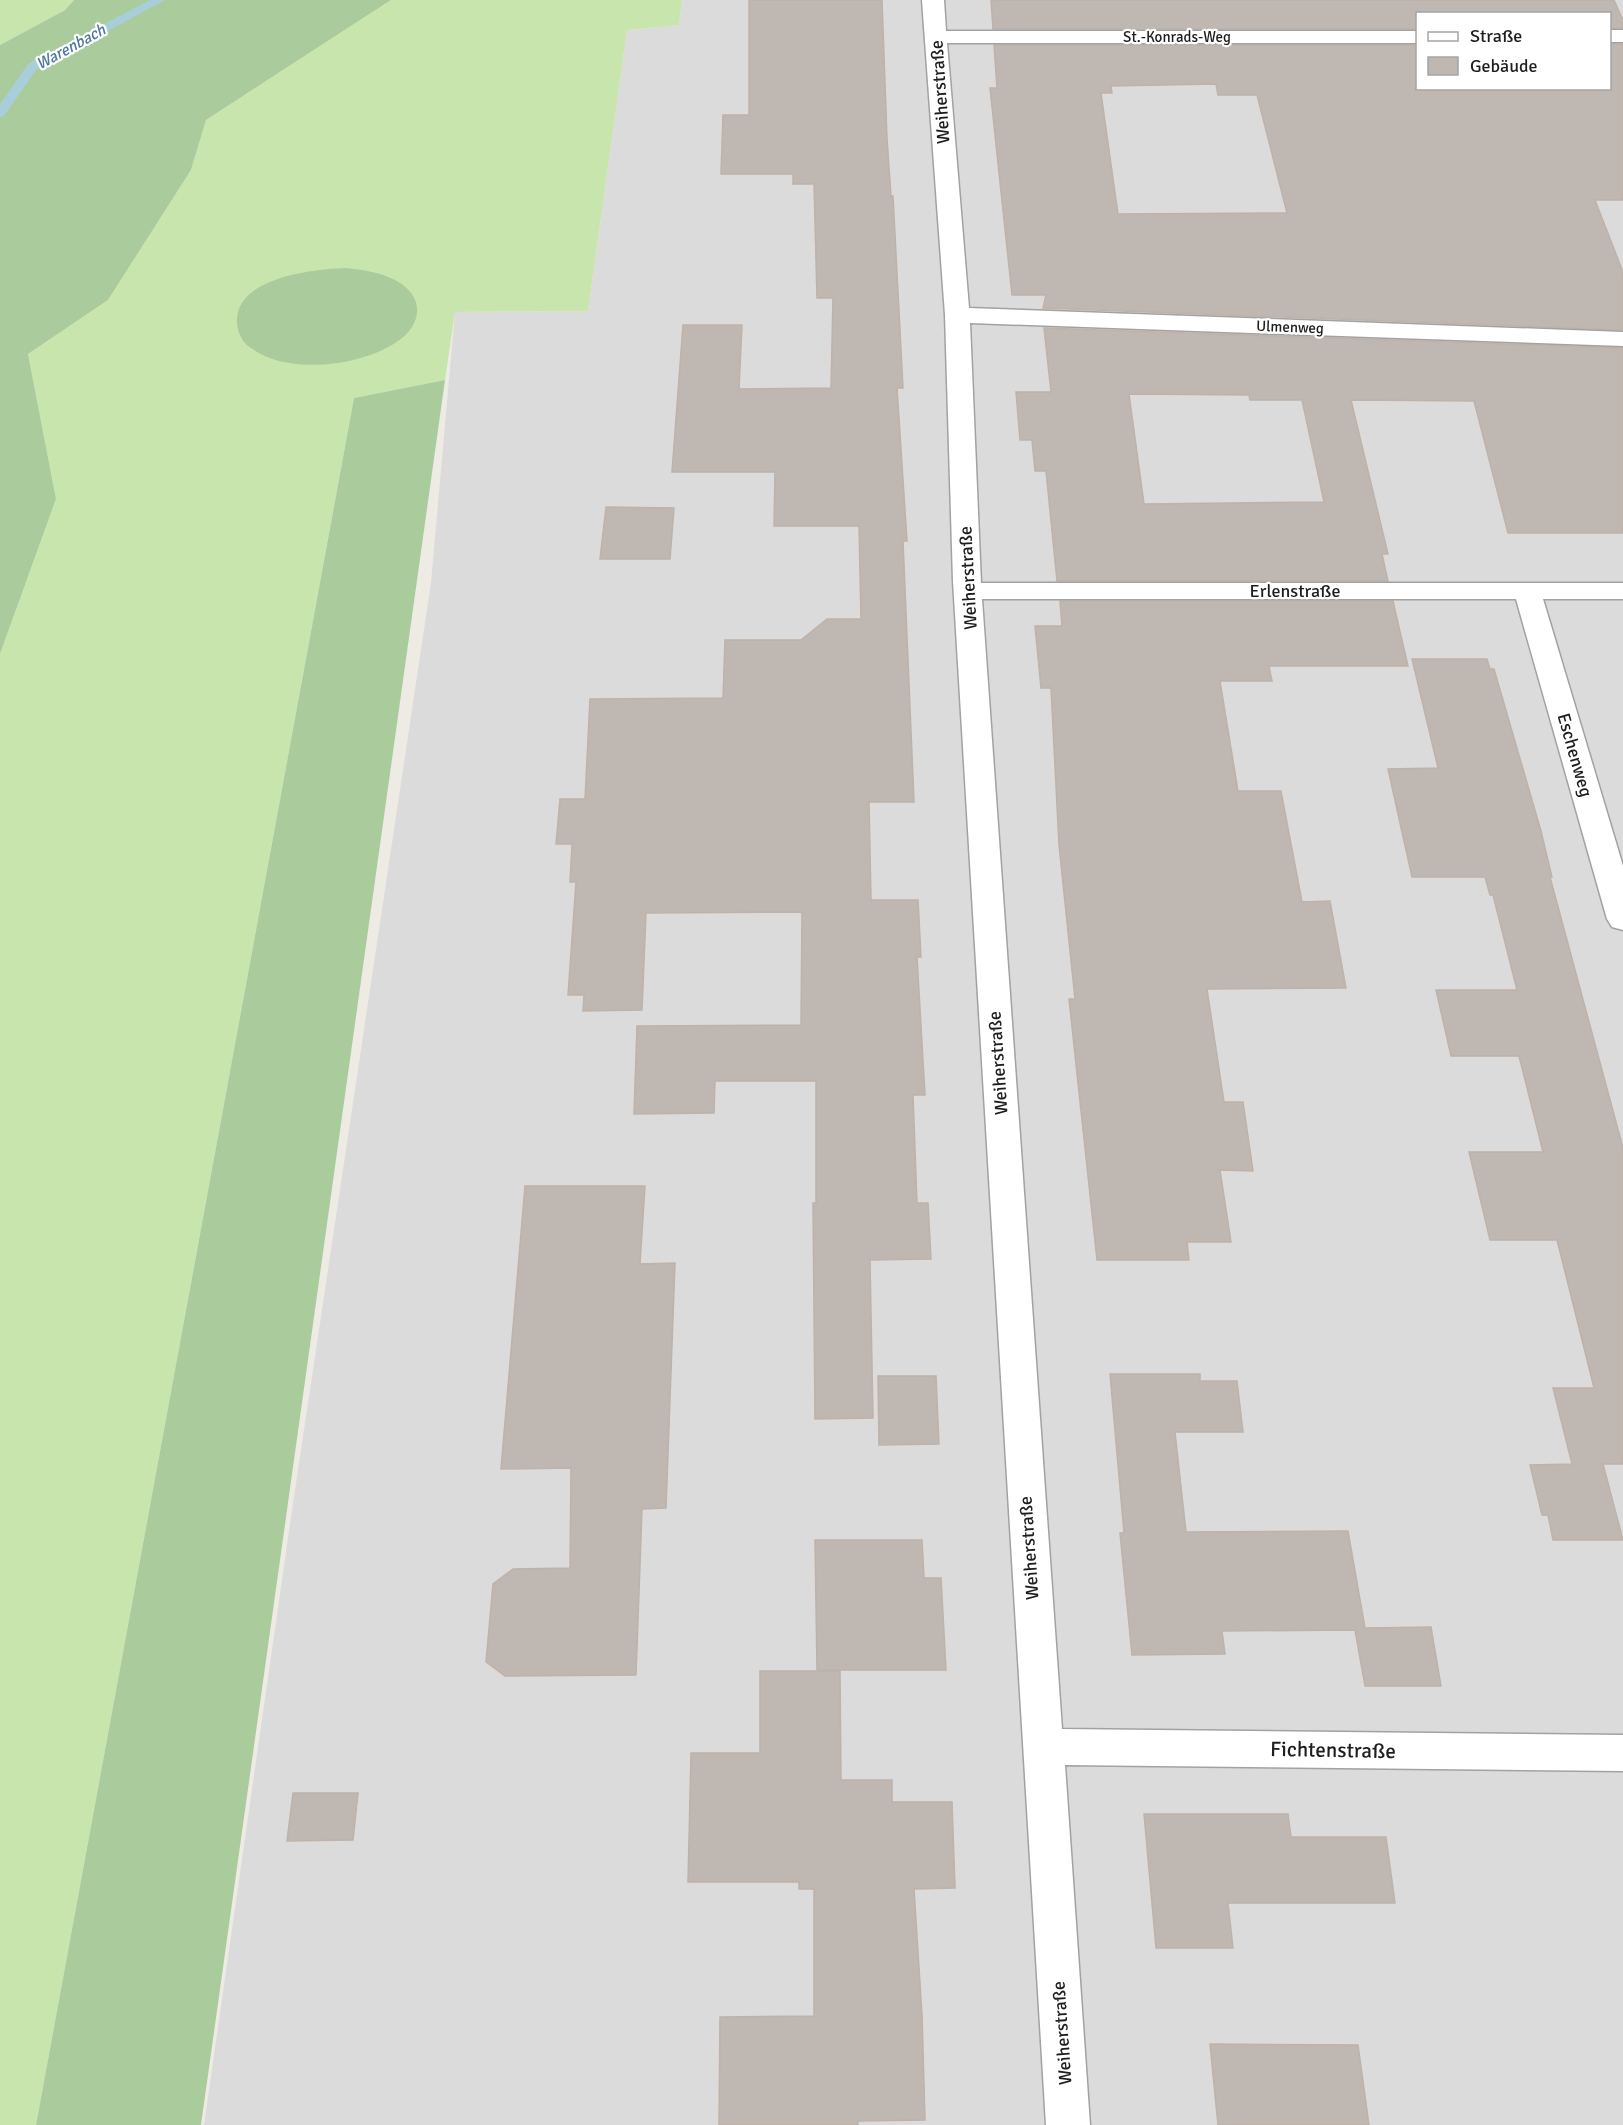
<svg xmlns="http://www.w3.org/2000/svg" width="1623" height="2125" font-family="Signika,sans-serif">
  <rect width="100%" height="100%" fill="#eeebe5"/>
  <path fill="#dcdbdb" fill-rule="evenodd" d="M682 0H1623V2125H204L292 1510 431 583 455 312 588 311 627 30 679 25ZM1418 14H1610V88H1418Z"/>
  <path fill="#c9e5ae" d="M0 0H74L65 10 0 45Z
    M391 0H682L679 25 627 30 588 311 455 312 445 380 354 398 36 2125H0V654L56 499 28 354 108 300 191 170 206 120Z"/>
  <path fill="#aacb9c" d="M74 0H391L206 120 191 170 108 300 28 354 56 499 0 654V45L65 10Z
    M346 268C362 270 380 272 395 280 426 296 423 326 395 343 358 367 284 376 247 345 241 340 237 330 237 321 236 277 315 269 346 268Z
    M445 380 201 2125H36L354 398Z"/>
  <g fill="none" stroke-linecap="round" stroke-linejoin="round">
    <path fill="#a8ced9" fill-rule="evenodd" d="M150 0H165L36 70 4 116 0 117V104L28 64Z"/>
  </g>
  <path fill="#bfb7b1" stroke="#bfb2a8" stroke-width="1.5" fill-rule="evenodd" d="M749 0H882L887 138 891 196H893L903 388H897L907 541H903L914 802H869L871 900H918L921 957H917L925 1095H913L917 1203H928L931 1259 870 1260 873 1418 815 1419 813 1203H816V1081H715L714 1113 634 1114 637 1026 801 1025 802 912 646 913 642 1010 583 1011 584 995H568L576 882H570L572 844H556L560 799H585L590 699 723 698 725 640H801L827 619H861L859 526H774L775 472H672L683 325H742L739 389 831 388 833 298H817L814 184H793V174H721L723 115H749Z
    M991 0H1614L1623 20V28H1610V14H1418V29H993Z
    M1610 44H1623V200H1595L1623 272V330L1043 308 1046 295H1012L990 88H997L994 45H1418V88H1610ZM1216 84 1218 95H1257L1287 213 1118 214 1101 93H1112L1111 86Z
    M1044 328 1623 348V533H1508L1474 401 1351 400 1388 554H1382L1388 581H1057L1046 471H1035L1032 440H1020L1016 392H1051ZM1129 394 1249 395 1250 400H1302L1324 502 1144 504Z
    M606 507 674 508 670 559H600Z
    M1060 601H1393L1408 666H1269L1272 681H1220L1238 791H1281L1302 902 1330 901 1346 988 1207 989 1224 1102H1243L1253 1171 1220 1170 1231 1242H1187L1189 1260H1097L1069 999H1075L1059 845 1051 688H1041L1035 626H1062Z
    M1412 659H1487L1490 669H1494L1541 831 1552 877H1550L1623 1148V1464H1603L1623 1540H1553L1548 1515H1542L1530 1465 1572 1464 1553 1388H1594L1557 1240H1490L1469 1152H1543L1519 1056H1451L1436 990H1517L1493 895H1490L1485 877H1412L1388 769 1438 768Z
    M525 1186H645L640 1264 675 1263 666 1508 642 1509 636 1675 505 1676 486 1662 493 1584 513 1569 570 1568 571 1468 501 1469Z
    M1110 1374H1200V1381H1237L1243 1432H1175L1186 1532 1348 1531 1365 1628 1431 1627 1441 1686H1365L1355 1630 1222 1631 1225 1654 1132 1655 1120 1533H1124Z
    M878 1376H936L939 1444 879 1445Z
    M815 1540H922L924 1578H941L946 1670H817Z
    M760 1671H840L841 1780H892V1802H952L955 1888 914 1889 922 2015 925 2120 858 2121V2125H719L720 2017 814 2016V1889H799V1882H688L691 1753H760Z
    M293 1793H358L353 1840 287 1841Z
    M1144 1814H1288L1291 1837H1386L1395 1903H1228L1233 1948H1156Z
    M1210 2044 1358 2045 1369 2125H1218Z"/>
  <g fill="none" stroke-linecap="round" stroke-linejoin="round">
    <g stroke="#a2a2a2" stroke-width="3">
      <path id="minor" d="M922 0H944L946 31H1418V43H947L969 308 1623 332V346L970 323 981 583H1623V599H1543L1623 866V930L1612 927 1607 919 1516 599H982L1062 1729 1623 1735V1771L1065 1765 1090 2125H1046L953 581 945 315Z
        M1610 30H1623V42H1610Z"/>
    </g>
    <use href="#minor" fill="#fff" fill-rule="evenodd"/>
  </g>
  <g text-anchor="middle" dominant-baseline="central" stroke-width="4.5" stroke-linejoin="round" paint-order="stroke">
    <g font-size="15" fill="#1e1e1e" stroke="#fff">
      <text x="1177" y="37">St.-Konrads-Weg</text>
      <text transform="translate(1290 327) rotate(2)">Ulmenweg</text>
    </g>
    <g font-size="16" font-style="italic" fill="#4d77a0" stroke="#fff">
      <text transform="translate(71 47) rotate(-29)">Warenbach</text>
    </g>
    <g font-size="18" fill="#1e1e1e" stroke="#fff">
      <text transform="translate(940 92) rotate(-94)">Weiherstraße</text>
      <text transform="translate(968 578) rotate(-93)">Weiherstraße</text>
      <text x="1295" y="591">Erlenstraße</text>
      <text transform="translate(1575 755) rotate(74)">Eschenweg</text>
      <text transform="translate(998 1063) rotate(-94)">Weiherstraße</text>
      <text transform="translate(1029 1548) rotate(-94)">Weiherstraße</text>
      <text transform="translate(1062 2033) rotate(-94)">Weiherstraße</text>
    </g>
    <g font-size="21" fill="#1e1e1e" stroke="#fff">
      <text transform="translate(1333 1750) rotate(1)">Fichtenstraße</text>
    </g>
  </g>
  <rect x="1416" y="12" width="195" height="78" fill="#ffffff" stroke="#a5a5a5" stroke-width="1.5"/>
  <rect x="1428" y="32" width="30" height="9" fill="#ffffff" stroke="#a5a5a5" stroke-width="1.5"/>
  <text x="1470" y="42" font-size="18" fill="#1e1e1e">Straße</text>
  <rect x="1428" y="57" width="30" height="18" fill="#bfb7b1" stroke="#a5a5a5" stroke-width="1.5"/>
  <text x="1470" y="72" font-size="18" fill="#1e1e1e">Gebäude</text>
</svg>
